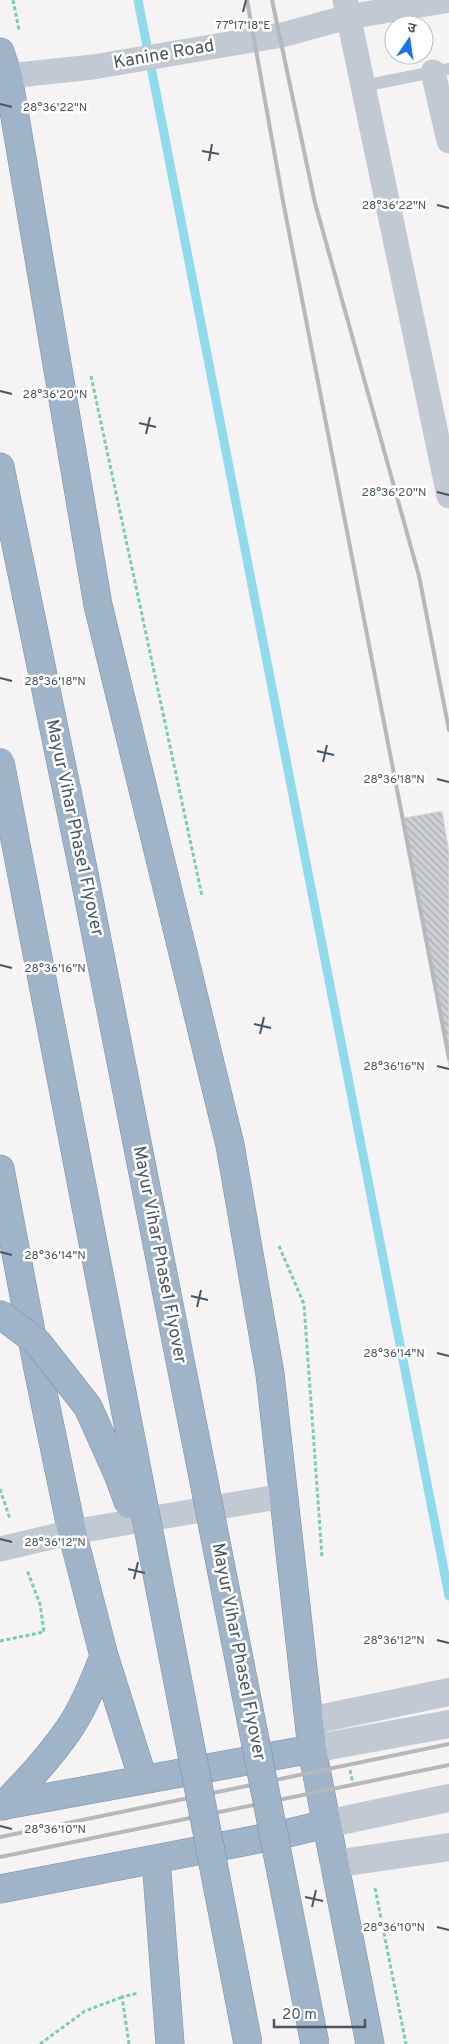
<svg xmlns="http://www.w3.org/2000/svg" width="449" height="2044" font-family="Overpass,'Noto Sans Devanagari',sans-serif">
  <defs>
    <pattern id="building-back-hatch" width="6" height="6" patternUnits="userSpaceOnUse" patternTransform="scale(1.25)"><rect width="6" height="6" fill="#cdcfd5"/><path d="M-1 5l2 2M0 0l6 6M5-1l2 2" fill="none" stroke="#a8abb0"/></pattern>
  </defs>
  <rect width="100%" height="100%" fill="#f5f3f3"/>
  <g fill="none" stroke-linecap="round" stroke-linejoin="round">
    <path stroke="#90daee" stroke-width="9" d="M138 0 449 1596"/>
  </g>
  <path fill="url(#building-back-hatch)" stroke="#d7d9de" d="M442 811 449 852V1067L404 818Z"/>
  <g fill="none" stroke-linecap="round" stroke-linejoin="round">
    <g stroke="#7690ad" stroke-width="29">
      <path id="trunk" d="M0 52 8 76 98 605 230 1145 270 1374 312 1749 370 2044
        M0 467 84 874
        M0 1169 38 1369 72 1532 104 1656 143 1779
        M0 1806 312 1749
        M3 1806C27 1781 50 1757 69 1729 84 1707 94 1681 104 1656
        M156 1859 170 2044
        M0 1889 284 1834 326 1824"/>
    </g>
    <path stroke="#7ad0a6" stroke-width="3" stroke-dasharray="4 2.5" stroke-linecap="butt" d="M13 0 19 30
      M91 376 202 896
      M279 1246 304 1304 322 1557
      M0 1489 10 1519
      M0 1641 44 1632 40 1604 27 1570
      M350 1770 354 1789
      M375 1888 406 2044
      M40 2044 85 2011 122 1997
      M129 2044 122 1997 138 1993"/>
    <path stroke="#c1cad2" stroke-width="12" d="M363 86 449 69"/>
    <path stroke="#c1cad2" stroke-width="25" d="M345 0 449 496
      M433 72 449 141
      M8 76 93 67 282 35 348 17 449 0
      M0 1549 72 1532 283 1496"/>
    <path stroke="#c1cad2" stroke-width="28" d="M309 1721 449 1692
      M312 1749 449 1724
      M326 1824 449 1798
      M334 1864 449 1847"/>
    <use href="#trunk" stroke="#9fb4c9" stroke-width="28"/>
    <path stroke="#b5b8bd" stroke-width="4" d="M247 0 283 201 449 1058
      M272 0 315 203 419 576 449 730
      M0 1837 449 1744
      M0 1857 449 1765"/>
    <g stroke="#7690ad" stroke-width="29" stroke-linecap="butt">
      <path id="trunk-bridge" d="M0 762 248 2044
        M84 874 315 2044
        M0 1314 38 1343 88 1407 118 1474 129 1504"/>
    </g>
    <use href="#trunk-bridge" stroke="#9fb4c9" stroke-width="28"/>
  </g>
  <path fill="none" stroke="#4a5661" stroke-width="2" d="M243 12 246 0M0 104 12 107M202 151 219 154M209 161 212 144M437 205 449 208M0 391 12 394M139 423 156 427M146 434 150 417M437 492 449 495M0 678 12 681M317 751 334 755M323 762 327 745M437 779 449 782M0 965 12 968M254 1024 271 1028M260 1034 264 1017M437 1066 449 1069M0 1252 12 1255M191 1296 208 1300M197 1307 201 1290M437 1353 449 1356M0 1539 12 1542M128 1569 145 1573M134 1579 138 1562M437 1640 449 1643M0 1826 12 1829M305 1897 323 1901M312 1907 316 1890M437 1927 449 1930"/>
  <g text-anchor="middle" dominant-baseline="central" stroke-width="5" stroke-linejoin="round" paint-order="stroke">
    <g font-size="18" fill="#4a5661" stroke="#fff">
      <text transform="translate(164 55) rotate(-10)">Kanine Road</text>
      <text transform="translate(74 828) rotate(78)">Mayur Vihar Phase1 Flyover</text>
      <text transform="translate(159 1255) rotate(79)">Mayur Vihar Phase1 Flyover</text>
      <text transform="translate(238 1652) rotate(79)">Mayur Vihar Phase1 Flyover</text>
    </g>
  </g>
  <g font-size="12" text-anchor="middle" fill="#4a5661" stroke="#fff" stroke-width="5" stroke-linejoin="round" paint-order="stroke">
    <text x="243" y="29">77°17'18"E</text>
    <text x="55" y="111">28°36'22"N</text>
    <text x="394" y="209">28°36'22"N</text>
    <text x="55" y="398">28°36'20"N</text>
    <text x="394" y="496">28°36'20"N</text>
    <text x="55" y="685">28°36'18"N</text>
    <text x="394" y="783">28°36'18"N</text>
    <text x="55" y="972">28°36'16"N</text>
    <text x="394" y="1070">28°36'16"N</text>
    <text x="55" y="1259">28°36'14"N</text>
    <text x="394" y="1357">28°36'14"N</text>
    <text x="55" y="1546">28°36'12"N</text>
    <text x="394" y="1644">28°36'12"N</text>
    <text x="55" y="1833">28°36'10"N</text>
    <text x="394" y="1931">28°36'10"N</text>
  </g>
  <g transform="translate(409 40) rotate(13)"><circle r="24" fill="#ffffff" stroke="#b7bbc0"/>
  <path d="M0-4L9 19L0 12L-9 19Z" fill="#1a73e8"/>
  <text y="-8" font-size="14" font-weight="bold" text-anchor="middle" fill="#4a5661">उ</text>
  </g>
  <path d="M274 2019v8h91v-8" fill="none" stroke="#4a5661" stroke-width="2.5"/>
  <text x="282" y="2019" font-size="15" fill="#4a5661" stroke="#ffffff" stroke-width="4" paint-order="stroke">20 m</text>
</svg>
